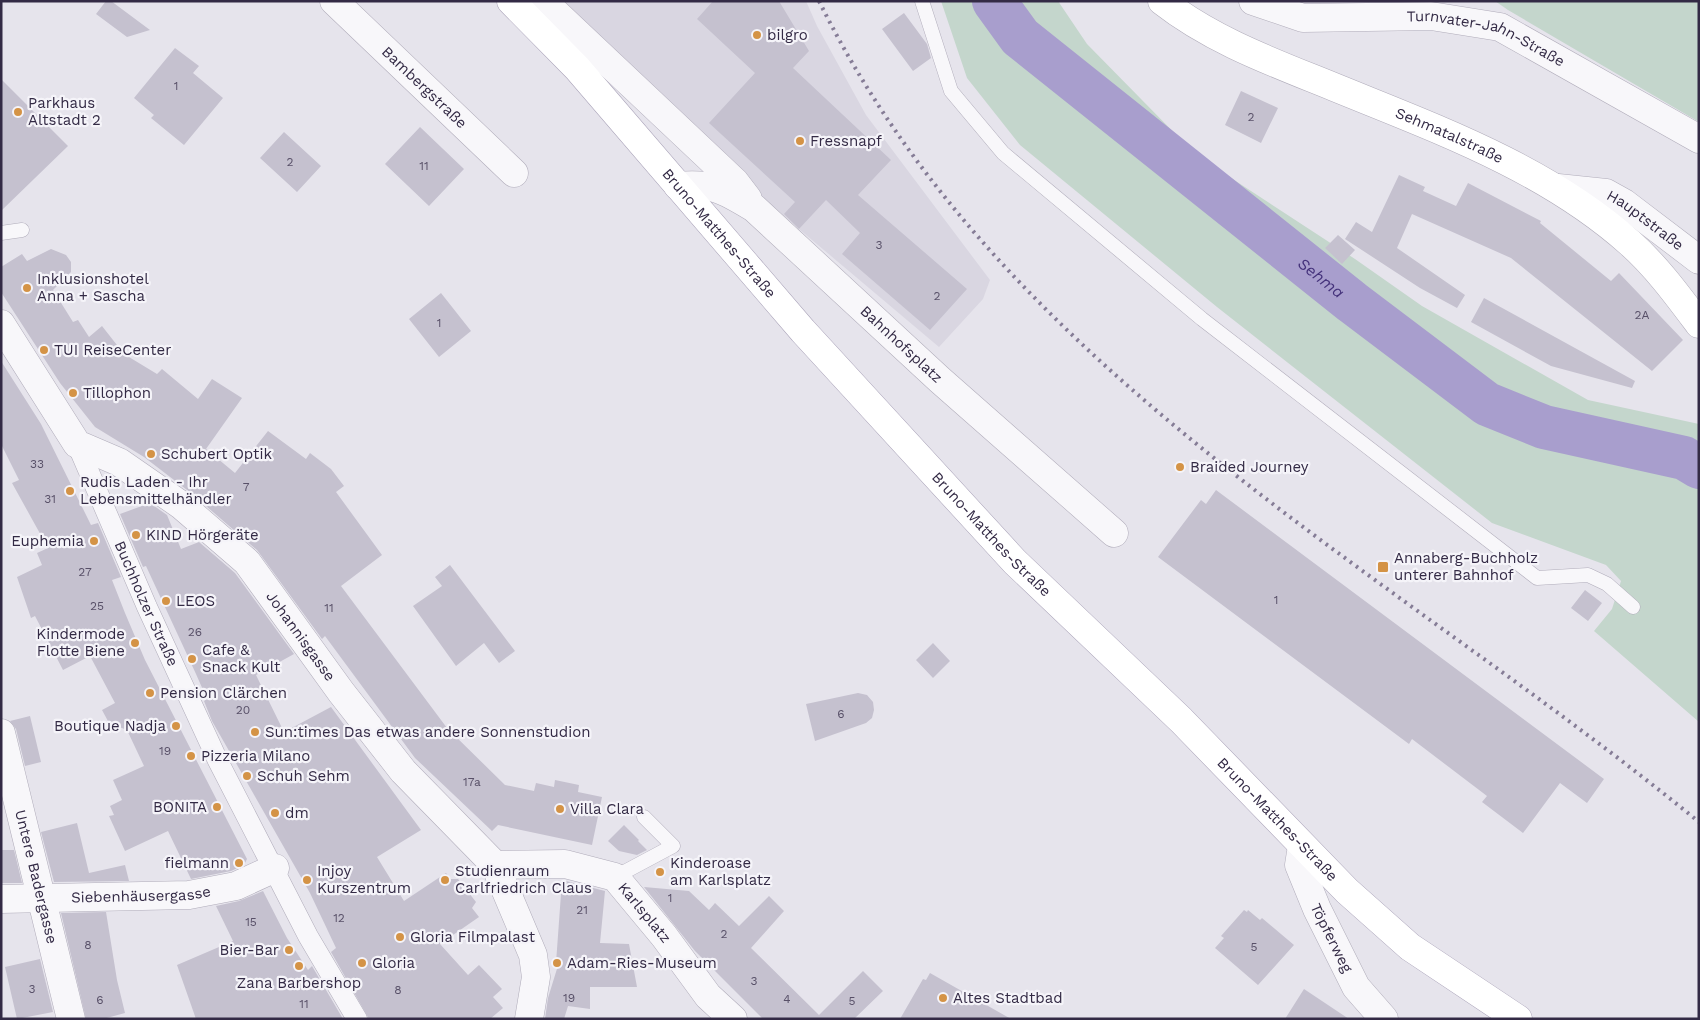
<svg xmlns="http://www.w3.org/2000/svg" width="1700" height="1020" font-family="'Work Sans',sans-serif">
  <rect width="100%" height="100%" fill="#e6e4ec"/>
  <path fill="#d9d6e1" d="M549 1H806L817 26 866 115 990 280 983 299 939 347 799 229 653 99Z"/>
  <path fill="#c4d6cc" d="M941 1H1058L1087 44 1196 155 1355 259 1422 306 1588 400 1699 424V722L1594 631 1612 609 1621 581 1606 565 1492 523 1217 307 1020 145 967 78Z
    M1495 1H1699V122L1508 10Z"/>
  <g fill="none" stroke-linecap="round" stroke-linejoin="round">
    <path stroke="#a89ecd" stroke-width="44" id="s1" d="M994 1 1020 37 1352 302 1487 404 1544 427 1684 458 1699 467"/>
  </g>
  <path fill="#c5c1cf" d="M106 1H111L150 30 127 37 96 14Z
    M713 1H779L809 51 793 68 891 160 858 195 967 289 930 330 842 254 860 233 826 200 799 229 784 214 795 202 709 123 755 73 697 19Z
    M904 13 927 44 931 58 913 71 882 29Z
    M175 48 199 66 193 73 223 98 184 145 151 118 154 115 134 98Z
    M1 79 68 146 1 211Z
    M1241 91 1278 108 1261 143 1225 125Z
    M420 127 464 169 429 206 385 164Z
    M284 132 321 166 297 192 260 158Z
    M1399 175 1425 187 1423 191 1456 206 1468 183 1541 221 1540 223 1611 281 1619 273 1683 340 1652 371 1511 258 1412 214 1397 248 1465 295 1457 308 1420 288 1345 239 1356 222 1372 232Z
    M1338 235 1355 250 1342 264 1325 248Z
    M51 249 66 255 71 262V272L53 290 73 322 78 320 89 337 102 326 124 354 157 374 162 369 198 399 212 379 242 398 206 449 235 473 268 431 306 459 310 453 331 469 344 486 336 492 382 555 341 586 447 728 505 785 534 791 536 783 554 787 555 780 579 785 578 792 602 797 592 845 498 825 492 831 415 758 325 636 322 639 257 550 191 493 144 457 95 427 60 383 1 292V267L22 254 27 261Z
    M441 293 471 331 439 357 409 319Z
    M1484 298 1635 381 1632 388 1551 366 1471 322Z
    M1 361 41 424 91 525 98 523 121 577 112 580 125 613 145 660 247 859 244 865 231 871 191 879 168 831 125 851 109 816 114 815 110 806 122 800 113 780 144 766 127 730 109 723 102 710 115 703 90 656 63 670 35 616 31 618 17 577 42 565 37 553 48 548 12 483 19 480 1 444Z
    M1216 490 1604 779 1587 803 1560 783 1523 833 1482 802 1487 796 1412 739 1409 744 1158 557 1201 500 1206 504Z
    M150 503 167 515 181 549 199 542 235 573 294 654 256 675 283 730 285 729 286 731 331 707 421 830 377 857 404 901 446 873 451 879H458L476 902 472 908 479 917 440 944 468 975 479 965 502 989 493 997 503 1008 490 1019H369L331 952 336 948 310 893 212 721 204 701 207 699 196 674 146 566 143 567 120 514Z
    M450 565 515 651 499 663 484 643 456 666 413 606 442 586 435 577Z
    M1585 590 1602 603 1588 621 1571 608Z
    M933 643 950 661 933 678 916 660Z
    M858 693 867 695 873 702 874 710 872 718 866 723 815 741 806 704Z
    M30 716 41 762 25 766 16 729 10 721Z
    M77 823 89 873 125 865 129 881 54 882 41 832Z
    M624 825 639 840 638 841 647 850 637 855 619 851 608 841Z
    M1 850H14L22 883H1Z
    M562 880 605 891 600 943 629 944 637 987H590V1009L568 1006 564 1019H545L548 998 560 959 556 963Z
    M644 887 689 891 709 910 715 903 739 926 769 896 784 911 751 948 819 1015 863 971 883 991 854 1019H763L695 951Z
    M263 891 287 938 308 970 312 966 343 1019H196L177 965 233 941 216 906 239 901Z
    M1244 910 1247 912 1248 910 1260 920 1262 918 1294 945 1258 985 1215 948 1224 938 1221 936Z
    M106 912 117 980 125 1013 103 1019H86L61 913Z
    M40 959 53 1012 17 1019 5 967Z
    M930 973 1011 1019H900L923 979 926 980Z
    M1304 989 1349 1019H1285Z"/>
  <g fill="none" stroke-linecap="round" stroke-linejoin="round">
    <g stroke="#b0acba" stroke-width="15">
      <path id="service" d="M922 1 951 91 1003 153 1202 319 1537 578 1588 575 1607 584 1633 607
        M1 233 22 230
        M615 877 673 846 644 817"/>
    </g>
    <g stroke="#b0acba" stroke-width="21">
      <g id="pedestrian">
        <path id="s2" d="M77 444 147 607 218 761 308 936 357 1019"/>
      </g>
    </g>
    <g stroke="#b0acba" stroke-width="29">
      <g id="minor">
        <path id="s3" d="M334 1 514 173"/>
        <path d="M543 1 735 182 748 199"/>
        <path id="s4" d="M1253 1 1303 18 1431 16 1500 27 1699 139"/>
        <path id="s5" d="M678 186C712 182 726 191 754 208L940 380 1114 533"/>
        <path id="s6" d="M1558 188 1606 193 1624 203 1699 260"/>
        <path id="s7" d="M1 324 77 444 119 462 181 505 247 562 341 692 403 771 495 865 533 955 536 977 529 1019"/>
        <path id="s8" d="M1 733 71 1019"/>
        <path id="s9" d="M1302 846 1299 865 1317 909 1356 987 1384 1019"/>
        <path id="s10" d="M495 865 565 864 615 877 664 936 708 996 733 1019"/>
        <path id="s11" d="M1 899 189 895 236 886 275 868"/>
      </g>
    </g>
    <g stroke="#b0acba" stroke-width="29">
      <g id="secondary">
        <path id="s12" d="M1162 1C1213 41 1275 63 1334 87 1437 129 1546 168 1630 243 1656 266 1678 296 1699 324"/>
      </g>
    </g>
    <g stroke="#a9a2b8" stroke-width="29">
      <g id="primary">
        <path id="s13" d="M511 1 577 68 803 331 1015 562 1181 720 1347 891 1410 947 1518 1019"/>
      </g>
    </g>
    <use href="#service" stroke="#f8f7fa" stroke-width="14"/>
    <use href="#pedestrian" stroke="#f8f7fa" stroke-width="20"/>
    <use href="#minor" stroke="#f8f7fa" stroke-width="28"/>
    <use href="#secondary" stroke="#fff" stroke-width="28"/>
    <use href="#primary" stroke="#fff" stroke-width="28"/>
    <path stroke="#857c96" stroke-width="4" stroke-dasharray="2.5 5" stroke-linecap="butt" d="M819 1C1003 374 1390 569 1699 822"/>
  </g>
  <g fill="#d49346" stroke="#f5f4f9" stroke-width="2">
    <circle cx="757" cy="35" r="5"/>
    <circle cx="18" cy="112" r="5"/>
    <circle cx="800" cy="141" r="5"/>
    <circle cx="27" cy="288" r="5"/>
    <circle cx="44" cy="350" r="5"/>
    <circle cx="73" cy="393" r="5"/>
    <circle cx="151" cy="454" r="5"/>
    <circle cx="1180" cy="467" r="5"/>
    <circle cx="70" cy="491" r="5"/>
    <circle cx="136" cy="535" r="5"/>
    <circle cx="94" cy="541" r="5"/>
    <rect x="1377" y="561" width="12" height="12" rx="2.5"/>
    <circle cx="166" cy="601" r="5"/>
    <circle cx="135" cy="643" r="5"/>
    <circle cx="192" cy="659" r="5"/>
    <circle cx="150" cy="693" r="5"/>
    <circle cx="176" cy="726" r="5"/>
    <circle cx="255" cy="732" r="5"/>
    <circle cx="191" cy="756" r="5"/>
    <circle cx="247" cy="776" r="5"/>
    <circle cx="217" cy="807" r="5"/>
    <circle cx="560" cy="809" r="5"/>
    <circle cx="275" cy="813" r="5"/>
    <circle cx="239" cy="863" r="5"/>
    <circle cx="660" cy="872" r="5"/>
    <circle cx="307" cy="880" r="5"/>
    <circle cx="445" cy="880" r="5"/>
    <circle cx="400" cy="937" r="5"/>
    <circle cx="289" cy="950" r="5"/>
    <circle cx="362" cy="963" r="5"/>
    <circle cx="557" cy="963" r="5"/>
    <circle cx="299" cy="966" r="5"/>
    <circle cx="943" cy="998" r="5"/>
  </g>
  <g text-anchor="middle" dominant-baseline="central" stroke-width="4.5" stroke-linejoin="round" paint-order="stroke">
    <g font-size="12" fill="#585068">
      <text x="176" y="86">1</text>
      <text x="1251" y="117">2</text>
      <text x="290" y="162">2</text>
      <text x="424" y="166">11</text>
      <text x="879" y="245">3</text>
      <text x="937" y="296">2</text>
      <text x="1642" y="315">2A</text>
      <text x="439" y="323">1</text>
      <text x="37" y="464">33</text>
      <text x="246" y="487">7</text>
      <text x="50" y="499">31</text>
      <text x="85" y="572">27</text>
      <text x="1276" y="600">1</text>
      <text x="97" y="606">25</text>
      <text x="329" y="608">11</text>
      <text x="195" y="632">26</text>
      <text x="243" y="710">20</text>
      <text x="841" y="714">6</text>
      <text x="165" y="751">19</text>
      <text x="472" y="782">17a</text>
      <text x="670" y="898">1</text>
      <text x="582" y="910">21</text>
      <text x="339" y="918">12</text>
      <text x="251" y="922">15</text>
      <text x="724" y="934">2</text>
      <text x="88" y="945">8</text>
      <text x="1254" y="947">5</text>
      <text x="754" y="981">3</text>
      <text x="32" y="989">3</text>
      <text x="398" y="990">8</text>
      <text x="569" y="998">19</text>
      <text x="787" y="999">4</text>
      <text x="100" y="1000">6</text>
      <text x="852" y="1001">5</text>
      <text x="304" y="1004">11</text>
    </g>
    <g font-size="15" fill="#332a45" stroke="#f5f4f9" text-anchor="start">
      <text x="767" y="35">bilgro</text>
      <text x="28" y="103">Parkhaus<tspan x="28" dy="17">Altstadt 2</tspan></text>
      <text x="810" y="141">Fressnapf</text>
      <text x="37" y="279">Inklusionshotel<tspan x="37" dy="17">Anna + Sascha</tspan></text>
      <text x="54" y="350">TUI ReiseCenter</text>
      <text x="83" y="393">Tillophon</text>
      <text x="161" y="454">Schubert Optik</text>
      <text x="1190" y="467">Braided Journey</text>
      <text x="80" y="482">Rudis Laden - Ihr<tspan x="80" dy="17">Lebensmittelhändler</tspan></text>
      <text x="146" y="535">KIND Hörgeräte</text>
      <text x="84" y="541" text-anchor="end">Euphemia</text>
      <text x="1394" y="558">Annaberg-Buchholz<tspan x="1394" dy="17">unterer Bahnhof</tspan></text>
      <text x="176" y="601">LEOS</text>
      <text x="125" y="634" text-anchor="end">Kindermode<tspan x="125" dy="17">Flotte Biene</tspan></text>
      <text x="202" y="650">Cafe &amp;<tspan x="202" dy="17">Snack Kult</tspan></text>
      <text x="160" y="693">Pension Clärchen</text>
      <text x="166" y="726" text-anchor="end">Boutique Nadja</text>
      <text x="265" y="732">Sun:times Das etwas andere Sonnenstudion</text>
      <text x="201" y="756">Pizzeria Milano</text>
      <text x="257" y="776">Schuh Sehm</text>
      <text x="207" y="807" text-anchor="end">BONITA</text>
      <text x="570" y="809">Villa Clara</text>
      <text x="285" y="813">dm</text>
      <text x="229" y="863" text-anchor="end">fielmann</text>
      <text x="670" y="863">Kinderoase<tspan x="670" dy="17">am Karlsplatz</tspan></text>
      <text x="317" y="871">Injoy<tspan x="317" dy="17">Kurszentrum</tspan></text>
      <text x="455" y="871">Studienraum<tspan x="455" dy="17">Carlfriedrich Claus</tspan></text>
      <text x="410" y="937">Gloria Filmpalast</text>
      <text x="279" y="950" text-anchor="end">Bier-Bar</text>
      <text x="372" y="963">Gloria</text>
      <text x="567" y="963">Adam-Ries-Museum</text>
      <text x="299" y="983" text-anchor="middle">Zana Barbershop</text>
      <text x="953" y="998">Altes Stadtbad</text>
    </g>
    <g font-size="15" fill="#332a45" stroke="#f5f4f9">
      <text stroke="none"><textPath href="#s4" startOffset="240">Turnvater-Jahn-Straße</textPath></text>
      <text stroke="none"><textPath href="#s3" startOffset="125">Bambergstraße</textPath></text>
      <text stroke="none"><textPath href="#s12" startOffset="318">Sehmatalstraße</textPath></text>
      <text stroke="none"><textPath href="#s6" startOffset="96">Hauptstraße</textPath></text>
      <text stroke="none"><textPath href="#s13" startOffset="312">Bruno-Matthes-Straße</textPath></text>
      <text stroke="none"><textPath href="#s5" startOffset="282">Bahnhofsplatz</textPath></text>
      <text stroke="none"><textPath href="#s13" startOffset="718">Bruno-Matthes-Straße</textPath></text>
      <text stroke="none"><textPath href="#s2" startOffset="174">Buchholzer Straße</textPath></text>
      <text stroke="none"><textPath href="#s7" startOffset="442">Johannisgasse</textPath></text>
      <text stroke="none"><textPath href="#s13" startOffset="1122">Bruno-Matthes-Straße</textPath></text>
      <text stroke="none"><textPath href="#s8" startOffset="148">Untere Badergasse</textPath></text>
      <text stroke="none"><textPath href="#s11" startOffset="140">Siebenhäusergasse</textPath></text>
      <text stroke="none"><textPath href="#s10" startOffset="168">Karlsplatz</textPath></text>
      <text stroke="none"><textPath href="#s9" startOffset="99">Töpferweg</textPath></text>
    </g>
    <g font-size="16" font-style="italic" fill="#44327b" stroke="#f5f4f9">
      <text stroke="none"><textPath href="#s1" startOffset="430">Sehma</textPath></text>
    </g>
  </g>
  <rect width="1700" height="1020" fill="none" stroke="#332a45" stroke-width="5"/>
</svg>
